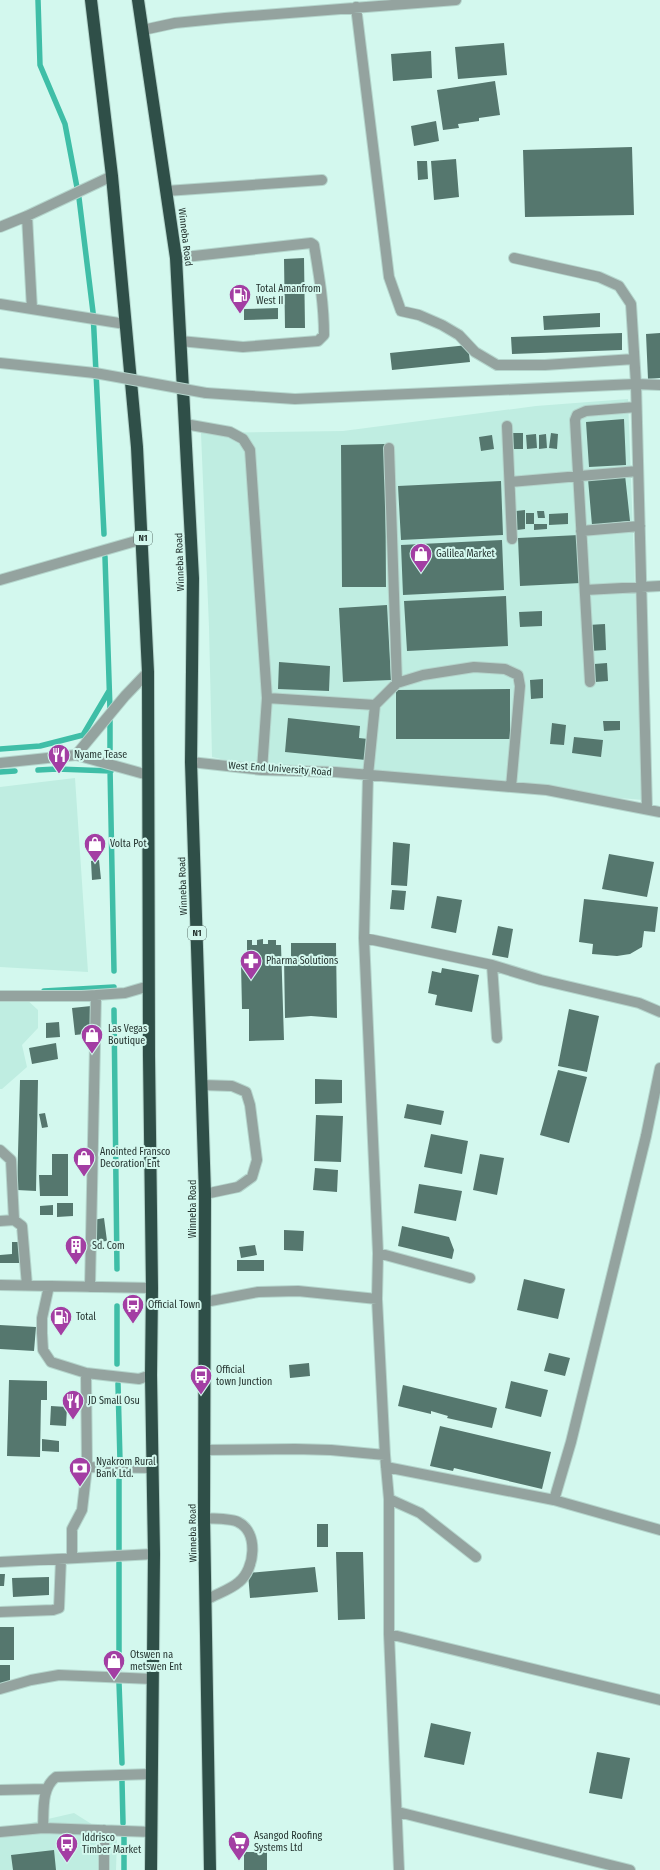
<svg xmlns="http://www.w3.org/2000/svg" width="660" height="1870" font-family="'Fira Sans Condensed',sans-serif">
  <rect width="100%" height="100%" fill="#d3f8ee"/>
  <path fill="#bfede1" d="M628 399 643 800 256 767 212 757 209 627 201 433 343 431 536 406Z
    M75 778 88 972 0 967V787Z
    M25 998 38 1010V1028L22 1045 27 1067 2 1089H0V1002Z
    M74 1813 117 1840 116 1870H0V1830Z"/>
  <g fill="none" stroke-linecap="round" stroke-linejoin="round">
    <path stroke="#3fbea7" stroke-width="5.5" d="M38 0 40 65 65 124 79 198 93 312 104 534
      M105 557 110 710
      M110 721V758
      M0 749 40 746 83 735 109 691
      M110 768 114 971
      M38 770 57 769 111 771
      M0 772 15 771
      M44 991 114 987
      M114 1010 117 1269
      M117 1364V1306
      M118 1384 120 1461
      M119 1550V1476
      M119 1563V1669
      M119 1683 122 1763
      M122 1781 123 1823
      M124 1836V1870"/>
  </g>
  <path fill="#55776e" d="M504 43 507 75 458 79 455 47Z
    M431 51 432 78 393 81 391 54Z
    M495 81 500 115 479 118V121L458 124 459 128 443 130 437 90Z
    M436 121 439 141 414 146 411 126Z
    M632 147 634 215 525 217 523 150Z
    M456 159 459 197 434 200 431 161Z
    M417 161H427L428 179 418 180Z
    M304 258 305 328H285L284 259Z
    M278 308V319L244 320V309Z
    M600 313V327L544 330 543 316Z
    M622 333V350L512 354 511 337Z
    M660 333V378L648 379 646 334Z
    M468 345 470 362 392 370 390 353Z
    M624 419 626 465 589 467 586 422Z
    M511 433H523V449H512Z
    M551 433 558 434 557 449 549 448Z
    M536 434 537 448 527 449 526 435Z
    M546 434 547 448 539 449V435Z
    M492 435 494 449 481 451 479 437Z
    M385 444 386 587H342L341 445Z
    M625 475 630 521 592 525 588 479Z
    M501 481 503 535 401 540 398 486Z
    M525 510V529L517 530 516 511Z
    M537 511H544L545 518H538Z
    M526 513H534V524H526Z
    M568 513V524L549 525V514Z
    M534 524H547V529L534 530Z
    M579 535 581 583 520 586 518 538Z
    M502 540 504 590 403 595 401 545Z
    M506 596 508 646 407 651 404 601Z
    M387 605 391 680 343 682 339 608Z
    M542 611V626L520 627 519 612Z
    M605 624 606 650 590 651 588 625Z
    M279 662 330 666 329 691 278 689Z
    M607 663 608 681 595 682 594 664Z
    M543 679V698L531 699 530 680Z
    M510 689V739H396V690Z
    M288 718 360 726 359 738 368 739 366 760 285 752Z
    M603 721H620V730L604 731Z
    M552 723 566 725 564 745 550 744Z
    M574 737 603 740 601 757 572 753Z
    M393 842 410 844 407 886 391 885Z
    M609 854 654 862 647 897 602 889Z
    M99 860 101 879 92 880 91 861Z
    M392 890 406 891 404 910 390 909Z
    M437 896 462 900 456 933 431 928Z
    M584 899 658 907 655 932 644 931 642 947 630 954 617 956 592 954 593 944 579 942Z
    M498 926 513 929 508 958 492 955Z
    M263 939V944H268V940H276V945H281L284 1040 249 1041V1009H242L241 963H247V940H252V945H257V940Z
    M291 943H336L337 1018 311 1016 285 1018 284 957H291Z
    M442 968 479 975 472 1012 435 1005 437 995 428 993 432 971 441 973Z
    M91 1006 93 1033 75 1035 72 1008Z
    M569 1009 599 1016 587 1072 558 1066Z
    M59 1022 60 1037 46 1038V1023Z
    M56 1043 58 1059 32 1064 29 1048Z
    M558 1070 587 1077 569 1143 540 1135Z
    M315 1079 342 1080V1103L315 1104Z
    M20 1080H38L36 1191 17 1190Z
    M407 1104 444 1111 441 1125 404 1118Z
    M45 1113 48 1127 42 1128 39 1114Z
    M316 1115 343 1116 341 1162 314 1161Z
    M431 1134 468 1141 462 1174 424 1167Z
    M52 1154H68V1196H40L39 1175H52Z
    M480 1154 504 1158 497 1195 473 1190Z
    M315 1168 338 1170 337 1192 313 1190Z
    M419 1184 462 1191 456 1221 414 1213Z
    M57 1203H73V1216L57 1217Z
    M53 1205V1215H40V1206Z
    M104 1218 107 1241 96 1242 93 1220Z
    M402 1226 449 1237 454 1250 452 1259 398 1246Z
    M284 1230 304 1231 303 1251 284 1250Z
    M12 1242H21V1263H0V1255L12 1254Z
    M255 1245 257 1255 241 1258 239 1247Z
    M237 1260H264V1271H237Z
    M524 1279 565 1289 558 1319 517 1310Z
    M0 1325 36 1327 34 1351 0 1349Z
    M549 1353 570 1358 565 1376 544 1371Z
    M309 1363 310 1376 290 1378 289 1365Z
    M9 1380 47 1381V1400H41L40 1457 7 1456Z
    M511 1381 548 1390 541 1417 505 1408Z
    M403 1385 497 1408 492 1428 447 1418 448 1416 431 1411V1414L398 1406Z
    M51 1406 67 1407 66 1426 50 1425Z
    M440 1426 551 1452 542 1489 454 1468 453 1471 430 1466Z
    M42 1439 59 1441V1452L42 1451Z
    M317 1524H328V1547H317Z
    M336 1552H363L365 1619 338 1620Z
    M315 1567 318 1592 250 1598 248 1573Z
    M0 1574H5L4 1586H0Z
    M49 1577V1595L13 1597 12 1578Z
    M0 1627H14V1660H0Z
    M0 1665H10V1686H0Z
    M431 1723 471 1732 464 1765 424 1757Z
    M597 1752 630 1758 622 1799 589 1793Z
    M54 1850 56 1870H13L11 1855Z
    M244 1852H267V1870H244Z"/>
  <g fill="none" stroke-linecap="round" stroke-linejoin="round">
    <g stroke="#b4d5cc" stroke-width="12">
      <path id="minor" d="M356 7 389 277 401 311 419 315 442 325 459 335 475 352 497 365H545L634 359
        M143 30 175 23 225 18 456 0
        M166 191 322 180
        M27 216 32 309
        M0 227 27 216 112 176
        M176 258 311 243 314 245C319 275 324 304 324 335L318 341 243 347 180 341
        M514 258 599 277 619 286 631 304 636 384 647 809
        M0 304 125 324
        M0 363 95 373
        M206 393 295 399 636 384 660 385
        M185 424 230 432 243 439 250 450 267 698
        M507 426 512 539
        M389 448 397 683
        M510 482 638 471
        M581 531 640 526
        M0 580 143 539
        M585 590 660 586
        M590 682 575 420 577 415 586 411 636 407
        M76 755 125 696 148 672
        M191 762 262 770 335 772 547 790 660 812
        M0 763 76 755 148 775
        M262 770 267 698 375 705
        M364 938 492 965 541 980 639 1003 660 1012
        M492 965 497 1038
        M0 996H82L125 993 149 986
        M202 1085 232 1086 246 1092 250 1105 257 1160 252 1177 238 1187 205 1194
        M0 1150 11 1160 14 1220
        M0 1221 14 1220 22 1226 27 1285
        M378 1253 470 1278
        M0 1285 152 1288
        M49 1286 42 1318V1333L43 1350 51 1362 86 1373 139 1379 151 1375
        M90 1287 96 995
        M205 1302 258 1292 298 1291 377 1299
        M86 1373 87 1467 152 1468
        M205 1450 295 1449 331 1450 385 1455
        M386 1467 554 1500 660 1530
        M389 1499 420 1513 476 1557
        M554 1500 571 1442 646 1136 660 1068
        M204 1518C212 1519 231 1518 238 1522 259 1532 255 1569 239 1582 230 1590 216 1594 206 1600
        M72 1558V1529L82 1510 87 1467
        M0 1562 154 1554
        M0 1612 53 1610 59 1608 61 1559
        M389 1634 660 1700
        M0 1689 31 1680 59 1675 153 1679
        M0 1790 46 1789
        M398 1812 630 1870
        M43 1828C44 1811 41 1788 56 1777L152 1774
        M0 1832 43 1828 152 1832
        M104 1870V1830
        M399 1870 389 1634V1499L385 1455 377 1299 378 1253 364 938 368 775 375 705 397 683 423 675 474 667 505 669 518 675 520 686 511 787"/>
    </g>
    <g stroke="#b4d5cc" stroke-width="14">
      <path id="highway" d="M91 0 112 176 137 447 148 672 149 1056 152 1288 151 1375 154 1554 151 1870
        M138 0 176 258 193 578 191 762 205 1194 204 1518 210 1870"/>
    </g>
    <use href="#minor" stroke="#94a39f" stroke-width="10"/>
    <use href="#highway" stroke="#2f4f48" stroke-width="12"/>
    <g stroke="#b4d5cc" stroke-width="12" stroke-linecap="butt">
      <path id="minor-bridge" d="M95 373 206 393"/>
    </g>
    <use href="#minor-bridge" stroke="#94a39f" stroke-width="10"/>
  </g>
  <defs>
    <g id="fuel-pin" transform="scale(1.15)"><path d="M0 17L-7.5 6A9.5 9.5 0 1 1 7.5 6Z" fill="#a33ea3" stroke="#d3f8ee"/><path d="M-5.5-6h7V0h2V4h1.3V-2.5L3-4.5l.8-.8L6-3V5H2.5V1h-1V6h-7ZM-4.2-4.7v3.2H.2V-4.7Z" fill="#fff"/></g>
    <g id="shop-pin" transform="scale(1.15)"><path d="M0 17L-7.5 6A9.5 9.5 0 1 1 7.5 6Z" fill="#a33ea3" stroke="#d3f8ee"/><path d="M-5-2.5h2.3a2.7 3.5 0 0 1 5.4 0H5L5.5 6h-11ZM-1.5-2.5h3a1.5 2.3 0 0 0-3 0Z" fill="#fff"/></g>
    <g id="restaurant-pin" transform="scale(1.15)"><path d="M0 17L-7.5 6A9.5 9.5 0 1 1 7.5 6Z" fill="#a33ea3" stroke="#d3f8ee"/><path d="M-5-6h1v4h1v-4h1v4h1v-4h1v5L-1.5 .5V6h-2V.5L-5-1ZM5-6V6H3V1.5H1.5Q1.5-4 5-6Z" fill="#fff"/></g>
    <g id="pharmacy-pin" transform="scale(1.15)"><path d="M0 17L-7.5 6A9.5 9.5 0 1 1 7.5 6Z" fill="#a33ea3" stroke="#d3f8ee"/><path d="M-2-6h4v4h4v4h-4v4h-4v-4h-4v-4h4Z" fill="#fff"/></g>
    <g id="building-pin" transform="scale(1.15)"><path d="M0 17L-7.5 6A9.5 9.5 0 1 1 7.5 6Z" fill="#a33ea3" stroke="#d3f8ee"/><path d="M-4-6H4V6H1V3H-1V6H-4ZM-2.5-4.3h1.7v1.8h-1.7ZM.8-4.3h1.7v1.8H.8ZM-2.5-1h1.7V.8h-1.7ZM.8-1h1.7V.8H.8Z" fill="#fff"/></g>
    <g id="bus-pin" transform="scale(1.15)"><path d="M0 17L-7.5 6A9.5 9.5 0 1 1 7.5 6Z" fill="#a33ea3" stroke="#d3f8ee"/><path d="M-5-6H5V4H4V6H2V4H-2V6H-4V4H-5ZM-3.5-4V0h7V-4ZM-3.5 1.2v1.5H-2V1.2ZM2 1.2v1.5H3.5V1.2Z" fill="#fff"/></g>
    <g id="bank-pin" transform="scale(1.15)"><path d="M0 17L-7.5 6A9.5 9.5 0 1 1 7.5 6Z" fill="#a33ea3" stroke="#d3f8ee"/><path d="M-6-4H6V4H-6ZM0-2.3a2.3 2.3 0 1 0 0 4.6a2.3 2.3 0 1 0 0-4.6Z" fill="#fff"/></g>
    <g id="supermarket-pin" transform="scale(1.15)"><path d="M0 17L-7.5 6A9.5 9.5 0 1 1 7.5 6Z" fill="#a33ea3" stroke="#d3f8ee"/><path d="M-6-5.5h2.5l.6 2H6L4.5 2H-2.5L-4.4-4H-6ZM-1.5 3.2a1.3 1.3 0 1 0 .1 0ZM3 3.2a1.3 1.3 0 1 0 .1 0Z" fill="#fff"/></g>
  </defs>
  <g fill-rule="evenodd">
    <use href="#fuel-pin" x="240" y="295"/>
    <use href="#shop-pin" x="421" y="554"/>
    <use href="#restaurant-pin" x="59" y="755"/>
    <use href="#shop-pin" x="95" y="844"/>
    <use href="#pharmacy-pin" x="251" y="961"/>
    <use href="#shop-pin" x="92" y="1035"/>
    <use href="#shop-pin" x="84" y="1158"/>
    <use href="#building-pin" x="76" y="1246"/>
    <use href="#bus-pin" x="133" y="1305"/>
    <use href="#fuel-pin" x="61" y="1317"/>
    <use href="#bus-pin" x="201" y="1376"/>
    <use href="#restaurant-pin" x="73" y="1401"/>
    <use href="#bank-pin" x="80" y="1468"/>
    <use href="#shop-pin" x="114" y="1661"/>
    <use href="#supermarket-pin" x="239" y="1842"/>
    <use href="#bus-pin" x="67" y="1844"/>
  </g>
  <g text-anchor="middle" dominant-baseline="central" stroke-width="4" stroke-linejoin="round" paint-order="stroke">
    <g fill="#d3f8ee" stroke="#596f69" stroke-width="1">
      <rect x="134" y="531" width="18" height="14" rx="3"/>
      <rect x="188" y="926" width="18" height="14" rx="3"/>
    </g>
    <g font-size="9" font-weight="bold" fill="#253430">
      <text x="143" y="538">N1</text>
      <text x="197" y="933">N1</text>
    </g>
    <g font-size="10" fill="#253430" stroke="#d3f8ee">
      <text transform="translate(185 237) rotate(83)">Winneba Road</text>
      <text transform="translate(180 562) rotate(-92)">Winneba Road</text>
      <text transform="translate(280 769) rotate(4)">West End University Road</text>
      <text transform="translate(183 886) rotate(-92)">Winneba Road</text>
      <text transform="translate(193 1209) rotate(-90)">Winneba Road</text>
      <text transform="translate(193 1533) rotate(-91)">Winneba Road</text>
    </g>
    <g font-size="10" fill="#253430" stroke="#d3f8ee" text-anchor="start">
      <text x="256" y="289">Total Amanfrom<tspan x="256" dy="12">West II</tspan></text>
      <text x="436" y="554">Galilea Market</text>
      <text x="74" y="755">Nyame Tease</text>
      <text x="110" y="844">Volta Pot</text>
      <text x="266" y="961">Pharma Solutions</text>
      <text x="108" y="1029">Las Vegas<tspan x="108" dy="12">Boutique</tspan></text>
      <text x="100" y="1152">Anointed Fransco<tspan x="100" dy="12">Decoration Ent</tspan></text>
      <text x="92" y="1246">Sd. Com</text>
      <text x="148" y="1305">Official Town</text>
      <text x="76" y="1317">Total</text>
      <text x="216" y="1370">Official<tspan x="216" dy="12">town Junction</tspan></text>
      <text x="88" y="1401">JD Small Osu</text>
      <text x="96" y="1462">Nyakrom Rural<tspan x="96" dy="12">Bank Ltd.</tspan></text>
      <text x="130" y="1655">Otswen na<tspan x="130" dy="12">metswen Ent</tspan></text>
      <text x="254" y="1836">Asangod Roofing<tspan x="254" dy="12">Systems Ltd</tspan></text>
      <text x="82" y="1838">Iddrisco<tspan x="82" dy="12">Timber Market</tspan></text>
    </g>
  </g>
</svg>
